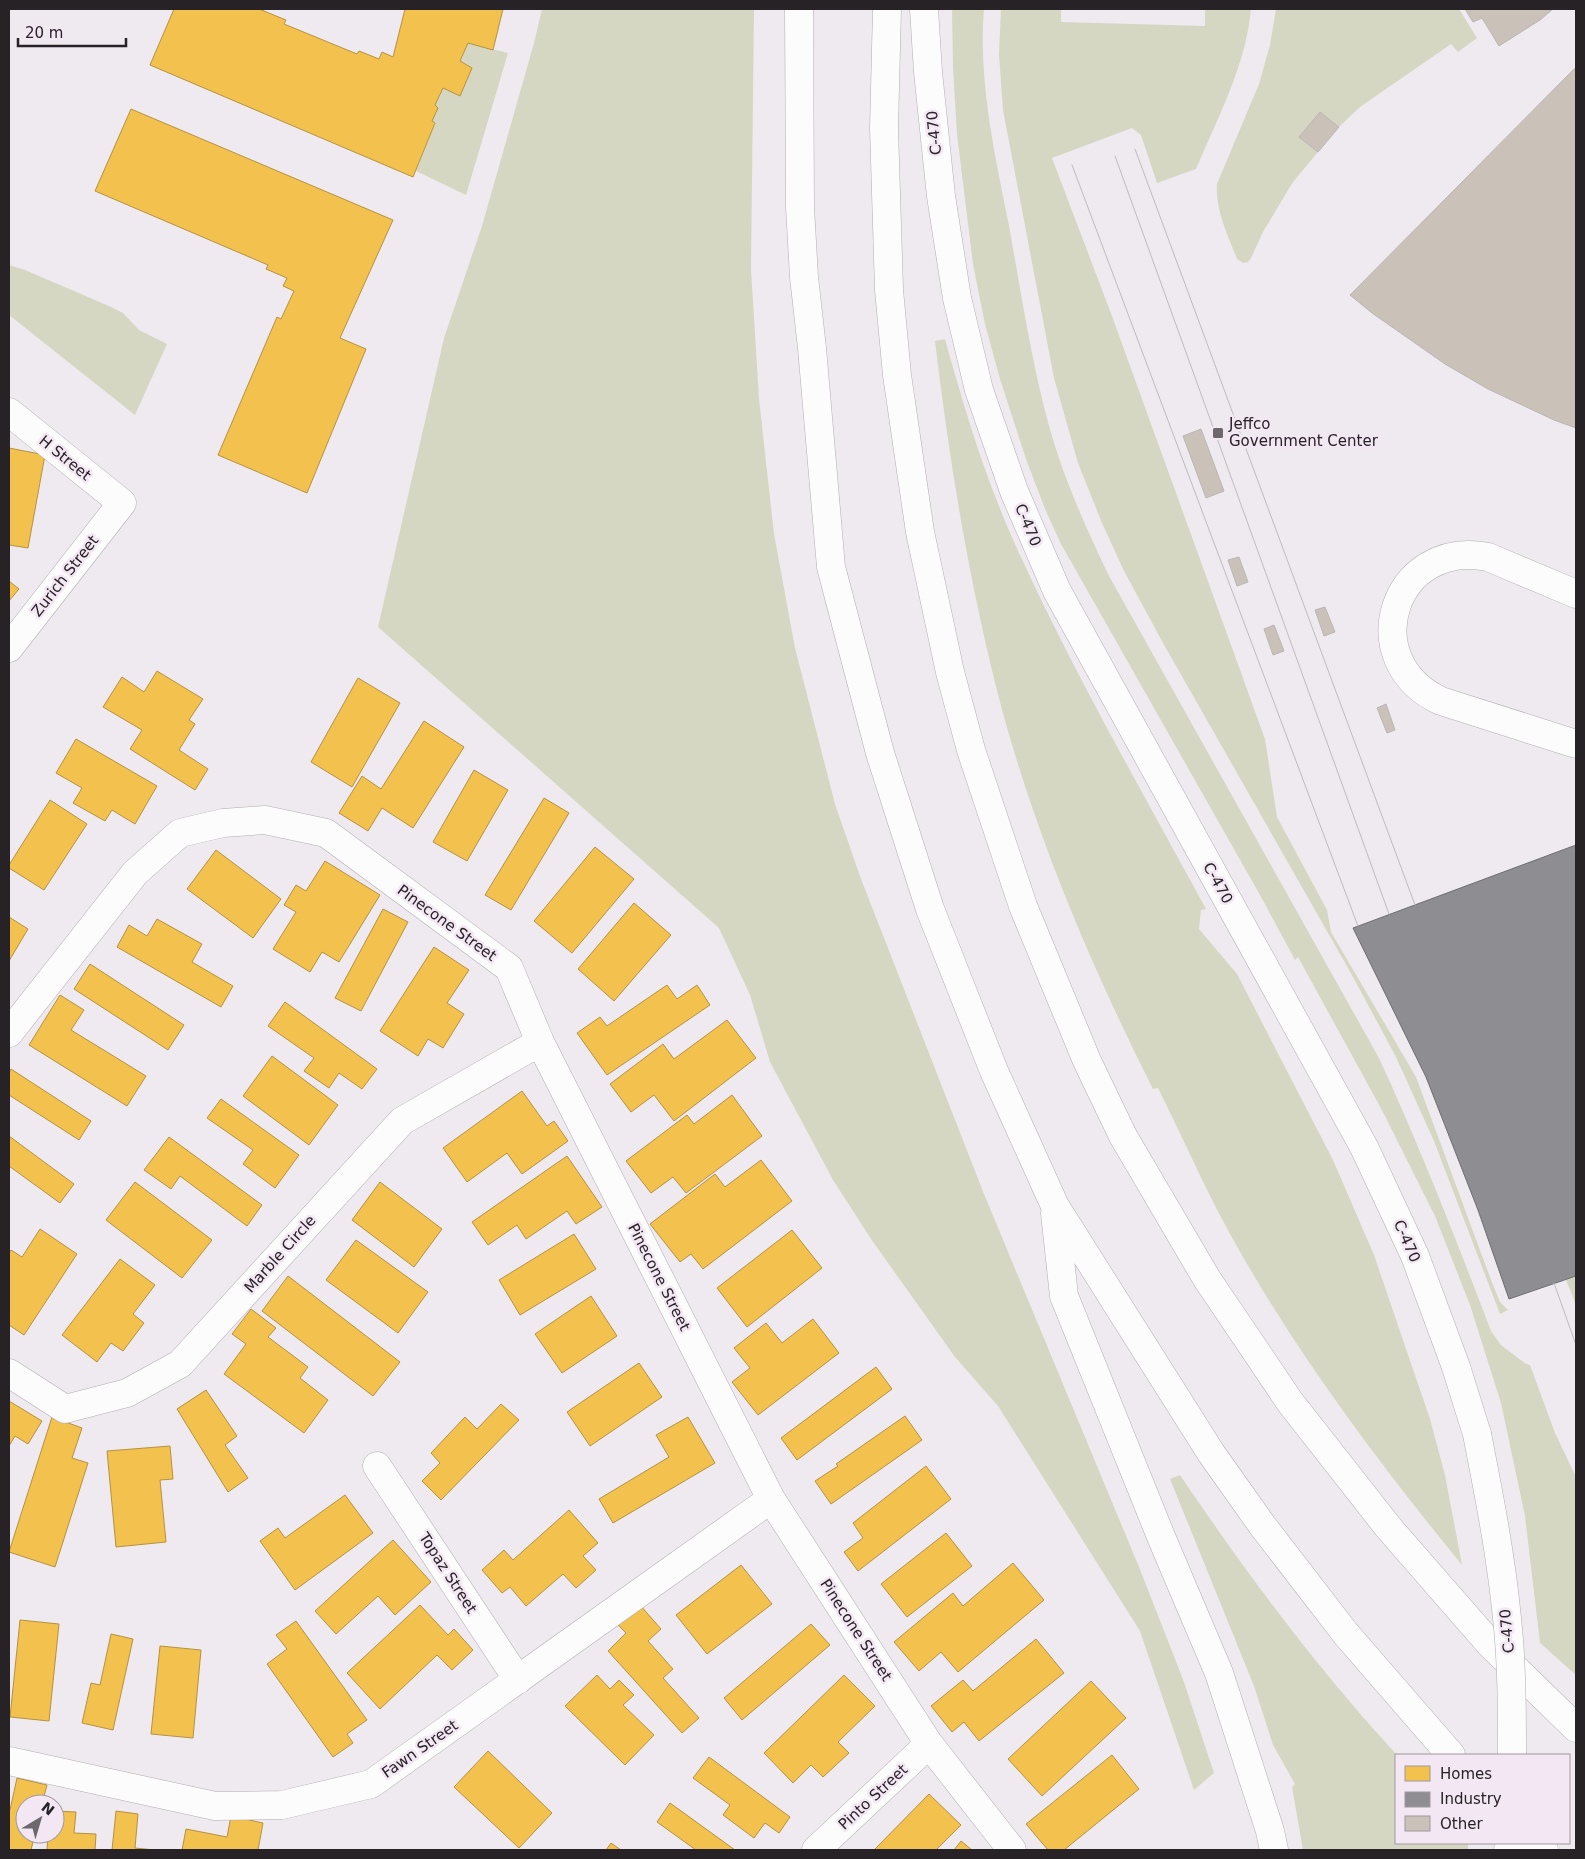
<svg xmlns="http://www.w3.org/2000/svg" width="1585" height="1859" font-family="'DejaVu Sans',sans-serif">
  <rect width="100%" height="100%" fill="#efeaef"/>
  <path fill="#d6d7c2" d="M542 9H754L751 269 759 399 774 534 795 648 835 804 861 879 984 1194 1139 1567 1184 1682 1214 1773 1194 1790 1140 1631 998 1406 955 1357 871 1239 833 1180 770 1062 750 995 719 928 378 627 444 338 482 226 534 43Z
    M952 9H984C978 81 995 155 1009 226 1021 292 1031 360 1049 426 1063 477 1086 528 1109 576L1379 1058C1420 1147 1456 1239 1491 1331L1501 1345 1526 1364 1530 1365 1555 1433 1576 1477V1675L1540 1643 1525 1516 1501 1403 1470 1305 1435 1216 1383 1112 1298 957 1295 960 1260 895 1061 544 1045 509 1026 459 1000 379 985 324 973 264 957 134 953 69Z
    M1001 9H1061V22L1205 26V9H1251C1246 65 1218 117 1196 169L1157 183 1141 135 1132 128 1052 158 1112 316 1265 739 1277 817 1327 910 1331 932 1416 1077 1491 1280 1500 1302 1508 1310 1500 1314 1434 1141 1396 1057 1352 975 1163 643 1123 569 1102 523 1078 463 1054 378 1003 110 999 54Z
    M1276 9H1459L1477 38 1458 52 1451 44 1360 107 1339 127 1320 112 1300 137 1318 152 1293 182 1263 232 1251 258 1248 262 1243 263 1237 259C1228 235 1215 210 1217 184L1259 84 1270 45Z
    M468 43 508 53 466 195 416 171 435 123 432 121 435 105 443 88 460 96 472 68 460 61Z
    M9 265 25 270 109 306 123 313 139 330 167 344 135 415 9 315Z
    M945 339C965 411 987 484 1019 553 1075 675 1142 791 1206 909L1201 910 1199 929 1237 974 1333 1160 1374 1255 1430 1419 1445 1475 1462 1565C1381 1466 1303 1362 1239 1250 1209 1198 1185 1142 1158 1088L1153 1089C1093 970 1040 846 1004 717 971 594 950 467 935 341Z
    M1576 1276V1305L1566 1280Z
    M1180 1475C1246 1573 1317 1668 1397 1755L1396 1843H1468V1850H1303L1292 1787 1295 1784 1273 1745 1254 1686 1170 1479Z"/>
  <path fill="#f2c14e" stroke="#b59142" d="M174 9H259L286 20 284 24 357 54 359 51 379 59 382 52 393 57 405 9H503L493 50 468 43 460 61 472 68 460 96 443 88 435 105 438 108 432 121 435 123 413 177 150 65Z
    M131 109 393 220 340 338 366 349 307 493 218 455 277 317 281 319 294 291 283 286 287 278 266 269 268 265 95 191Z
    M9 448 45 455 28 548 9 545Z
    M9 581 19 589 9 601Z
    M157 671 203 699 189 720 195 724 179 750 208 769 195 790 130 749 142 730 103 707 122 677 144 692Z
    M358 678 400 703 352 787 311 762Z
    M424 721 464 747 413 828 382 808 368 831 339 813 362 776 381 789Z
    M76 739 157 786 135 824 112 810 105 821 73 803 82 788 56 773Z
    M474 770 508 790 467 861 433 842Z
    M544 798 569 813 511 910 485 895Z
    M50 800 87 824 44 890 9 868V865Z
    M595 847 634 879 572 953 534 921Z
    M216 850 281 899 253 938 187 889Z
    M325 861 380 895 339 962 322 952 310 972 273 949 296 912 284 905 296 885 306 891Z
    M634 903 671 935 614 1001 578 969Z
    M383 909 408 922 361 1011 335 998Z
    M9 917 28 929 9 961Z
    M157 919 202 944 192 962 233 986 221 1007 117 947 129 925 147 936Z
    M434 947 469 970 447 1003 464 1014 443 1048 428 1039 418 1056 380 1031Z
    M90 964 184 1025 168 1050 74 989Z
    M667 985 677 999 697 985 710 1005 607 1075 577 1033 600 1017 607 1026Z
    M60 995 84 1010 71 1030 146 1076 127 1106 29 1045Z
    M285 1002 377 1069 362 1089 339 1073 329 1088 304 1071 314 1058 268 1026Z
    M727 1020 756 1058 674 1121 654 1095 631 1112 610 1084 663 1044 674 1059Z
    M272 1056 338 1105 309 1145 243 1096Z
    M11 1069 91 1121 79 1140 9 1095V1073Z
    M522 1091 547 1126 554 1121 568 1141 522 1174 507 1153 467 1182 443 1148Z
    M732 1095 762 1136 686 1193 673 1177 651 1193 626 1161 687 1115 694 1124Z
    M221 1099 299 1155 275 1188 243 1164 253 1150 207 1118Z
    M9 1136 74 1184 60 1203 9 1166Z
    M169 1137 262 1205 247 1226 180 1176 171 1189 144 1170Z
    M567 1156 602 1207 576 1224 567 1211 526 1239 517 1225 488 1245 472 1222Z
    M761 1160 792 1201 703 1269 691 1254 680 1262 650 1224 715 1174 725 1187Z
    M135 1182 212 1240 182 1278 106 1220Z
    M380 1182 442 1229 414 1267 352 1220Z
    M40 1229 77 1254 24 1335 9 1325V1253L11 1250 22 1257Z
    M792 1230 822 1268 747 1327 717 1288Z
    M574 1234 596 1269 520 1315 499 1280Z
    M356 1240 428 1292 398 1333 326 1280Z
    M120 1259 155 1285 133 1314 144 1323 123 1351 111 1343 97 1362 62 1335Z
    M288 1276 400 1362 373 1396 262 1311Z
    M591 1296 617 1336 562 1373 535 1334Z
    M251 1309 276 1328 268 1337 308 1367 300 1378 328 1400 304 1433 224 1374 246 1344 232 1334Z
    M813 1319 839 1353 758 1415 732 1382 750 1368 734 1348 766 1323 782 1343Z
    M639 1363 662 1397 590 1446 567 1412Z
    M876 1367 892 1389 797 1460 781 1438Z
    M206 1390 237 1436 225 1445 248 1478 228 1492 177 1409Z
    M9 1401 42 1421 28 1444 15 1436 9 1446Z
    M501 1404 519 1420 441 1500 422 1481 440 1463 431 1453 465 1417 477 1429Z
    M905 1416 922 1440 831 1504 815 1481 838 1466 836 1464Z
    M52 1417 82 1428 72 1458 88 1463 55 1567 9 1552Z
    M688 1417 715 1463 613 1523 599 1499 669 1457 656 1435Z
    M170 1446 173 1479 160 1480 166 1542 116 1547 107 1451Z
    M926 1466 951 1499 858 1571 844 1552 863 1538 853 1523Z
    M345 1495 373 1533 295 1590 260 1541 278 1528 285 1538Z
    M569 1510 598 1543 583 1556 596 1570 576 1588 563 1574 526 1606 510 1587 502 1593 482 1570 504 1550 513 1560Z
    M946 1533 972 1566 907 1617 881 1584Z
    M393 1540 431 1582 395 1615 378 1596 336 1634 315 1611Z
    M1013 1563 1044 1600 958 1672 941 1652 919 1671 894 1642 953 1593 963 1606Z
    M741 1565 772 1604 707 1654 676 1615Z
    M420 1605 448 1635 454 1629 473 1650 452 1670 437 1655 380 1709 347 1673Z
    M640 1605 661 1629 648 1641 673 1669 663 1678 699 1718 682 1733 608 1651 626 1633 618 1625Z
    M20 1620 59 1624 49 1721 10 1717Z
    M296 1621 367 1720 347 1734 353 1743 333 1757 267 1664 287 1649 276 1635Z
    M811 1624 830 1645 742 1720 724 1698Z
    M111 1634 133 1639 113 1730 82 1723 91 1683 100 1685Z
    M1036 1639 1064 1673 979 1741 964 1722 952 1732 931 1706 963 1680 973 1691Z
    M160 1646 201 1650 193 1738 151 1734Z
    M597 1675 610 1689 619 1680 634 1695 623 1705 654 1735 625 1765 565 1706Z
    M844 1675 875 1706 838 1742 849 1753 823 1777 811 1765 793 1783 764 1753Z
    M1091 1681 1126 1718 1042 1796 1008 1759Z
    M488 1751 552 1813 519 1848 454 1787Z
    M1112 1755 1139 1789 1064 1850H1048L1026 1824Z
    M709 1757 790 1817 779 1833 765 1823 754 1838 723 1815 730 1805 693 1778Z
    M17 1778 47 1785 42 1804H25V1834H35L31 1850H9V1810H10Z
    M929 1794 961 1825 936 1850H874Z
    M670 1803 735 1850H696L657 1822Z
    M55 1811 76 1812 74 1833 96 1834 95 1850H47L48 1834H55Z
    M116 1811 138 1814 135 1848 155 1850H112Z
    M231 1816 263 1823 258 1850H182L186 1829 227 1837Z
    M961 1841 972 1850H954Z
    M611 1843 621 1850H606Z"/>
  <path fill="#8d8d92" stroke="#6e6d72" d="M1576 845V1276L1509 1299 1478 1210 1426 1077 1353 928Z"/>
  <path fill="#cac1b8" stroke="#bab6b6" d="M1465 9H1553L1540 20 1499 46 1482 18 1473 22Z
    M1576 67V428L1554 420 1488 389 1445 364 1372 313 1350 295Z
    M1320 112 1339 127 1318 152 1299 137Z
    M1201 429 1224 491 1206 498 1183 436Z
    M1239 557 1248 582 1237 586 1228 560Z
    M1325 607 1335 632 1324 636 1315 610Z
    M1274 625 1284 651 1273 655 1264 629Z
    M1386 704 1395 730 1387 733 1377 708Z"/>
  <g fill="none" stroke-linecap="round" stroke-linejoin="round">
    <g stroke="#b1adb1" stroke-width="29">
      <path id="minor" d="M9 412 122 503 9 648
        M1576 594 1488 557C1393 538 1354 661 1441 701L1576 744
        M9 1033 135 873 180 833 223 823 265 820 326 833 509 968 540 1042 771 1499 929 1744 1012 1850
        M9 1373 65 1409 127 1393 180 1364 402 1121 540 1042
        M377 1466 518 1680
        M9 1761 215 1806 282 1805 371 1784 771 1499
        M816 1850 929 1744"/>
    </g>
    <g stroke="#b1adb1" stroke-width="29">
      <path id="highway" d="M799 9 800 207 804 277 812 348 831 567 880 753 930 909 994 1071 1055 1206 1211 1453 1262 1525 1346 1634 1451 1755
        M887 9 884 128 889 290 897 375 920 532 950 672 971 750 1023 906 1087 1061 1123 1136 1207 1279 1290 1402 1388 1527 1490 1644 1576 1728
        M924 9 928 72 941 196 957 298 979 390 1014 491 1057 591 1364 1147 1415 1256 1456 1367 1477 1434
        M1055 1213 1064 1296 1162 1539 1219 1673 1270 1831 1274 1850
        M1535 1843 1544 1850
        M1508 1850 1509 1843"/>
    </g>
    <use href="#minor" stroke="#fdfcfd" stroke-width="28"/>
    <use href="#highway" stroke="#fdfcfd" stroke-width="28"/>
    <path stroke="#bdbcbd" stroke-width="1" d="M1135 149 1415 905
      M1115 156 1389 914
      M1072 165 1358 926
      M1554 1283 1576 1345"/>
    <g stroke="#b1adb1" stroke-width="29" stroke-linecap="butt">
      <path id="highway-bridge" d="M1477 1434C1489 1495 1501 1556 1507 1618 1512 1664 1512 1710 1512 1755"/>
    </g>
    <use href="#highway-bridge" stroke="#fdfcfd" stroke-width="28"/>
  </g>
  <rect fill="#6c686c" stroke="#f2e7f2" stroke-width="2" x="1212" y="427" width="12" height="12" rx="2.5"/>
  <g text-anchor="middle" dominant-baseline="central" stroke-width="5" stroke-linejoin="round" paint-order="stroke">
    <g font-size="15" fill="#262226" stroke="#f2e7f2">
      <text transform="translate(934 133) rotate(-96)">C-470</text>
      <text transform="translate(65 458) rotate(39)">H Street</text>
      <text transform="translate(1028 525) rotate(67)">C-470</text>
      <text transform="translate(65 576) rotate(-52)">Zurich Street</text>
      <text transform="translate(1218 883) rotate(61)">C-470</text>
      <text transform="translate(447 923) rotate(36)">Pinecone Street</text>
      <text transform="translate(1407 1241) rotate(66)">C-470</text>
      <text transform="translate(280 1254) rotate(-48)">Marble Circle</text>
      <text transform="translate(659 1277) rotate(63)">Pinecone Street</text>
      <text transform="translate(448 1573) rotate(57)">Topaz Street</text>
      <text transform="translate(856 1630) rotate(57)">Pinecone Street</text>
      <text transform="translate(1507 1631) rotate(-95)">C-470</text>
      <text transform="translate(420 1749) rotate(-35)">Fawn Street</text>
      <text transform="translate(873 1797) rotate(-43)">Pinto Street</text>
    </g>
    <g font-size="15" fill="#262226" stroke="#f2e7f2" text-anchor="start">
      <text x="1229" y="424">Jeffco<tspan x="1229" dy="17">Government Center</tspan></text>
    </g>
  </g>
  <rect width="1585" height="1859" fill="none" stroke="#262226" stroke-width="20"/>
  <rect x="1395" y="1754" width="175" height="90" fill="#f2e7f2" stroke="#a098a0"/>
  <rect x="1405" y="1766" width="25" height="15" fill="#f2c14e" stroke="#a098a0"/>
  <text x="1440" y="1779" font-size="15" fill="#262226">Homes</text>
  <rect x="1405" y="1792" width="25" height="15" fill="#8d8d92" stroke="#a098a0"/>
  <text x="1440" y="1804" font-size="15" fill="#262226">Industry</text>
  <rect x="1405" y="1816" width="25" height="15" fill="#cac1b8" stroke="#a098a0"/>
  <text x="1440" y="1829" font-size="15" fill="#262226">Other</text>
  <g transform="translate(40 1819) rotate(38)"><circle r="24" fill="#f2e7f2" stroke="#a098a0"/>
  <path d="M0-4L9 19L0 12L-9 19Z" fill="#6c686c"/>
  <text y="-8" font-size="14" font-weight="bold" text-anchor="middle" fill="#262226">N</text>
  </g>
  <path d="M18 38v8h108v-8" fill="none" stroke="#262226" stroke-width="2.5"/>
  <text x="25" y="38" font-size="15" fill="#262226" stroke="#f2e7f2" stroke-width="4" paint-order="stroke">20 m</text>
</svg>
